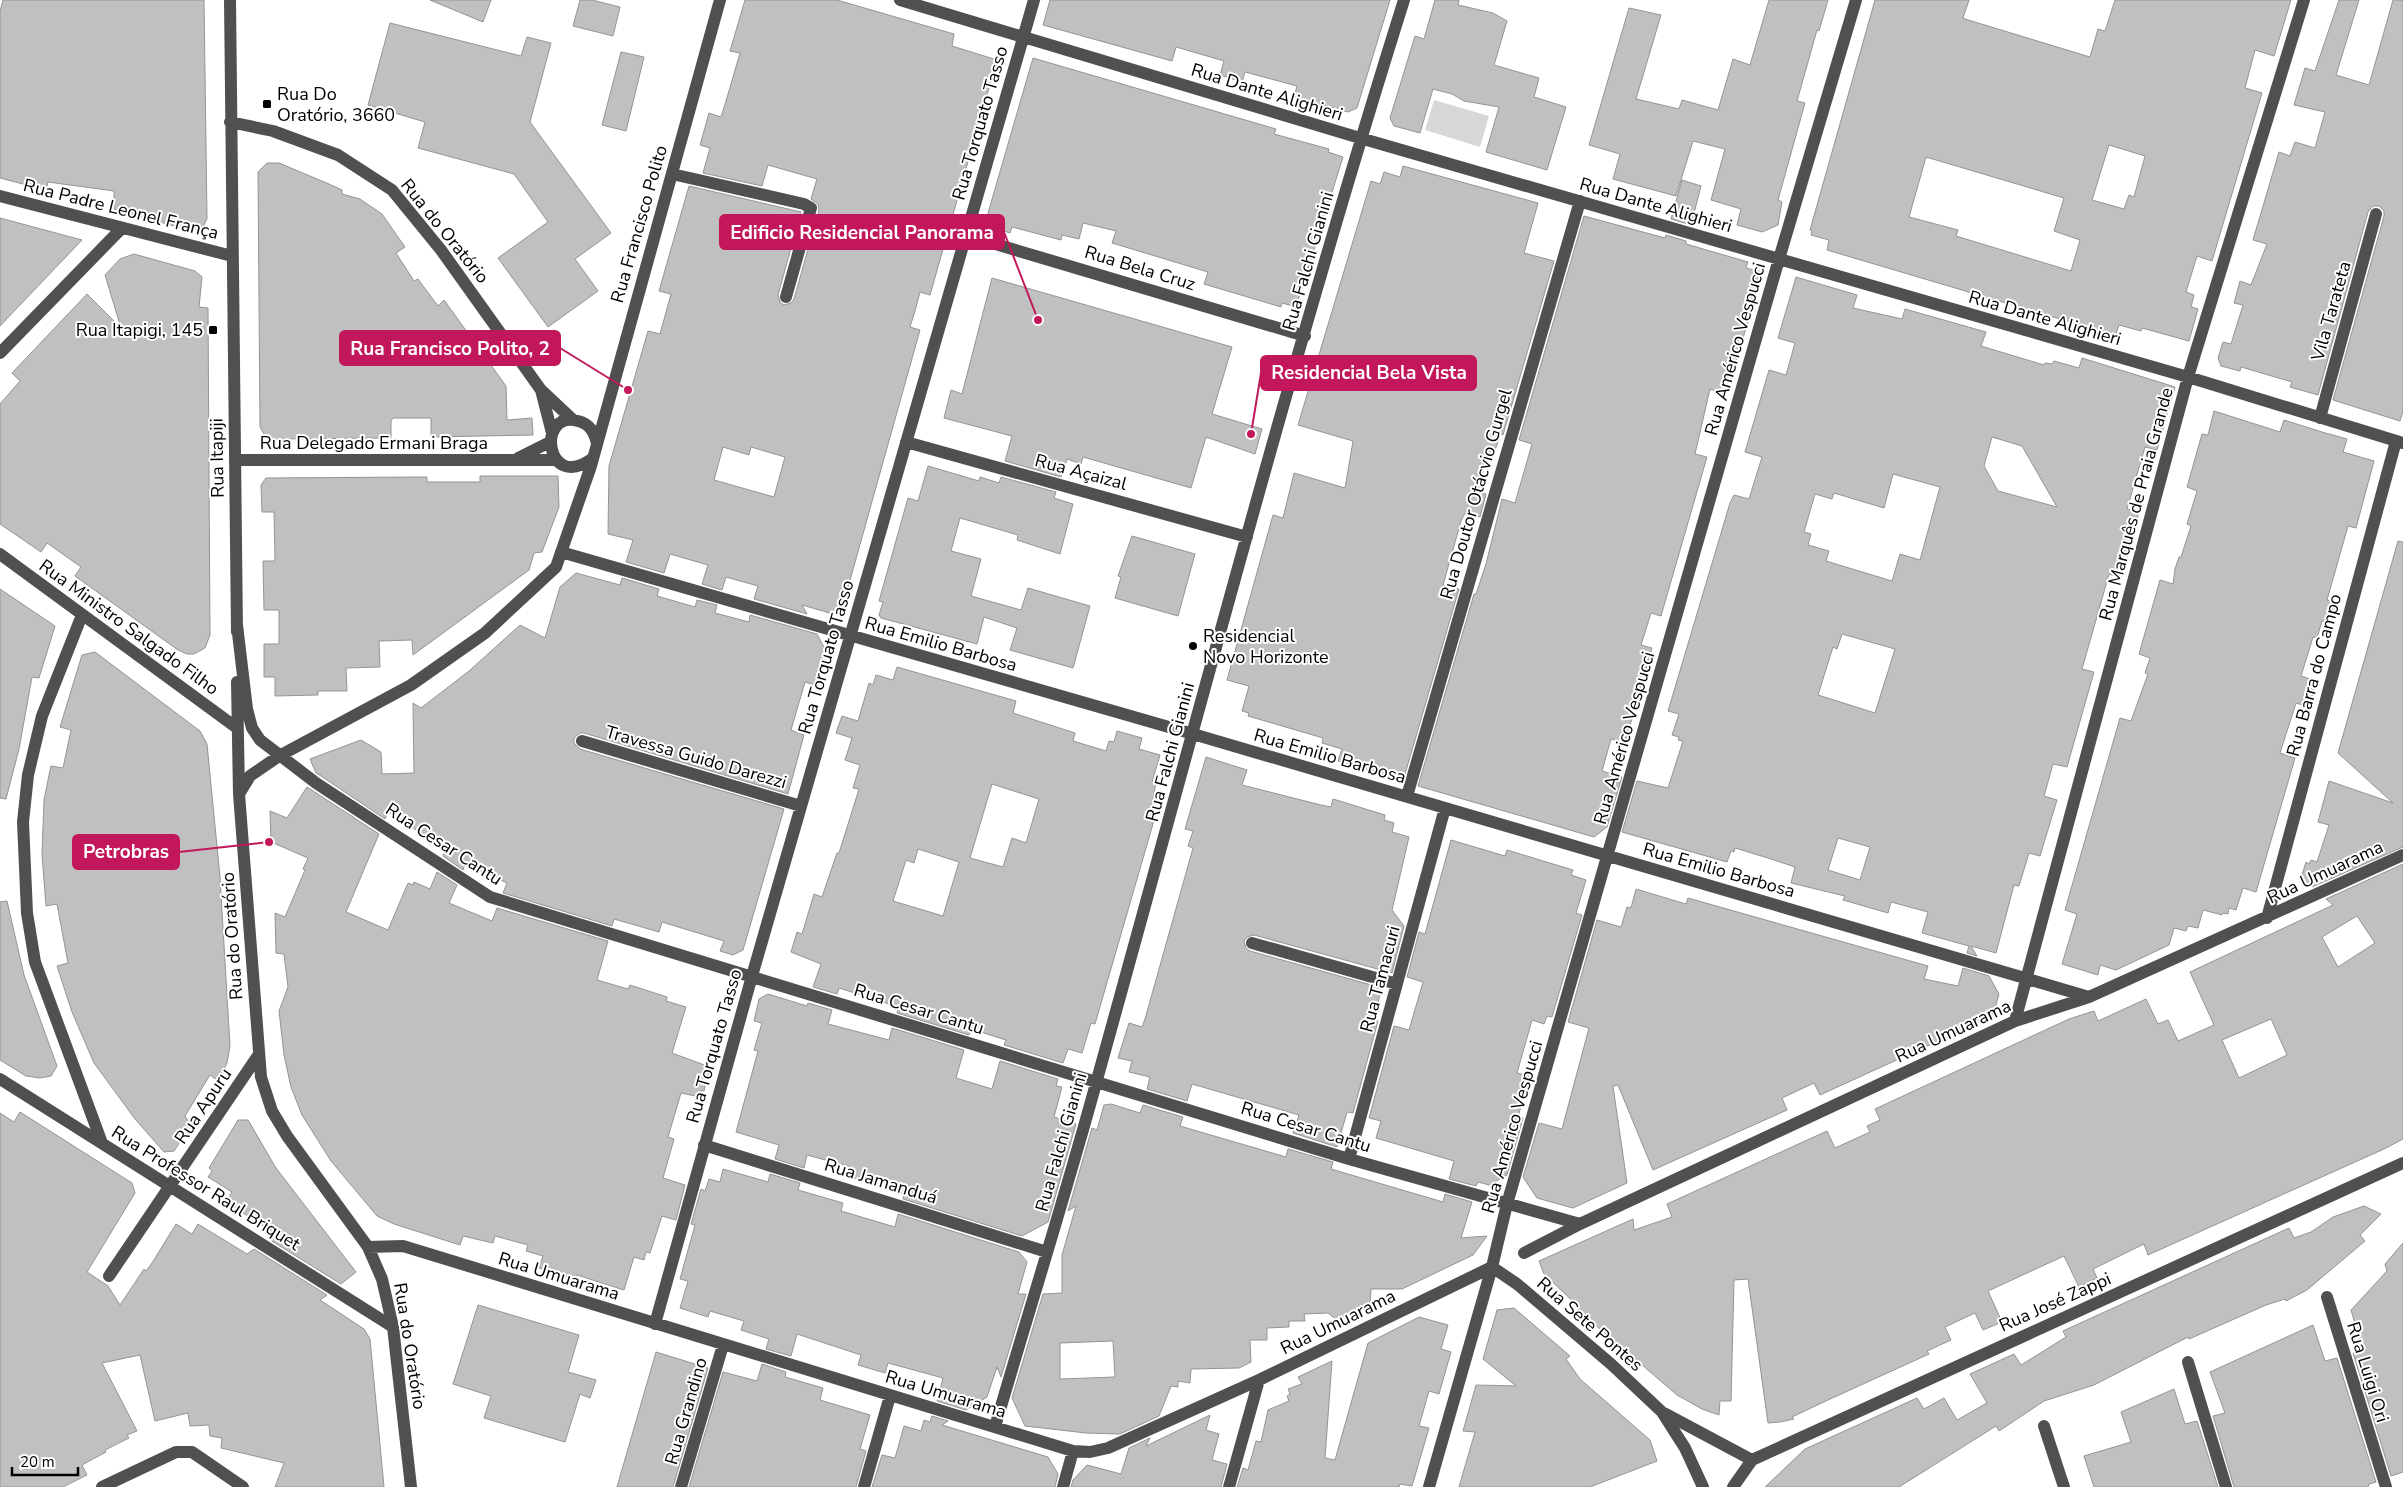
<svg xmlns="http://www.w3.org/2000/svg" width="2403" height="1487" font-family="'Nunito Sans',sans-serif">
  <rect width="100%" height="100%" fill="#fff"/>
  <path fill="#d7d7d7" d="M1434 100 1489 116 1480 147 1425 130Z"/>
  <path fill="#c0c0c0" stroke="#949494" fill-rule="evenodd" d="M3 0H204L207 219 203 227 192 231 114 209V191L48 182 46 190 0 178V11Z
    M430 0H491L483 22Z
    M580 0H592L620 7 613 36 573 26Z
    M745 0H837L954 34 952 46 997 60 930 295 920 292 915 311 910 327 920 330 840 616 802 605 807 614 754 599 758 586 726 577 722 590 702 584 708 565 670 554 664 573 626 562 633 540 608 534 609 466 648 331 660 334 671 294 659 291 689 186 801 212 778 295 780 302 784 305 791 303 794 299 819 210 818 204 811 199 817 179 768 165 762 186 703 173 710 148 700 145 709 113 721 117 726 101 740 53 730 51ZM723 447 749 455 751 447 785 457 774 497 714 480Z
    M1050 0H1390L1357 108 1348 112 1294 97 1297 86 1245 72 1242 82 1220 75 1224 61 1176 47 1172 61 1043 25Z
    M1435 0H1459L1458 5 1493 13 1507 21 1494 65 1539 78 1534 97 1566 107 1547 170 1486 152 1499 107 1464 101 1452 94 1433 89 1420 133 1394 126 1390 118 1415 36 1424 39Z
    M1769 0H1828L1819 31 1817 30 1797 101 1805 103 1778 200 1782 202 1778 225 1762 232 1737 225 1741 209 1711 200 1725 149 1693 141 1676 196 1613 179 1620 154 1589 145 1629 8 1661 15 1636 99 1679 109 1682 100 1718 110 1733 59 1750 65Z
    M1875 0H1969L1963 18 1965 19 2090 57 2098 29 2105 31 2115 0H2291L2274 56 2255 50 2245 88 2262 93 2212 261 2197 256 2186 292 2194 295 2191 307 2198 309 2189 341 2142 328 2141 331 2119 325 2115 337 2090 328 1827 250 1829 240 1811 235 1812 231 1810 230ZM2109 145 2145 156 2134 197 2129 195 2124 209 2092 200ZM1926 157 2064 198 2054 231 2080 240 2071 271 1956 236 1958 230 1909 217Z
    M2339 0H2359L2336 75 2369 85 2393 0H2403V411L2400 421 2333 400 2384 216V211L2379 206H2373L2368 212 2318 395 2290 387 2292 382 2241 367 2240 371 2221 366 2218 358 2223 342 2231 344 2243 305 2234 303 2240 281 2251 285 2267 244 2253 240 2279 152 2290 156 2295 142 2315 148 2325 112 2294 105 2305 68 2315 71Z
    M390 23 521 56 527 37 551 43 530 122 611 233 575 259 598 291 548 327 498 258 548 222 514 174 418 148 425 122 368 105Z
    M621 52 644 57 626 131 602 125Z
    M1033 58 1276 129 1274 134 1329 149 1328 152 1343 157 1296 307 1282 303 1281 307 1204 284 1208 272 1112 243 1116 231 1083 223 1079 239 1062 235 1061 240 1012 227 1010 233 995 228 986 220Z
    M267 163H279L329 184 342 190V194L360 199 382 214 405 247 396 253 414 281 418 279 438 306 444 300 506 386 507 420 532 418 533 435 431 437V418H393L391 421V438L274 439 265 436 260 427 258 172Z
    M1403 166 1538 203 1524 253 1554 261 1503 435 1501 434 1493 455 1488 454 1479 487 1484 489 1483 493 1486 494 1480 517 1465 513 1461 521 1443 585 1459 589 1403 781 1338 761 1342 749 1322 743 1323 738 1248 716 1249 713 1242 711 1249 686 1227 680 1273 515 1283 518 1294 473 1345 488 1353 441 1298 425 1371 181 1380 184 1384 172 1400 177Z
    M1682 180 1701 186 1691 225 1671 219Z
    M1584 216 1665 238 1666 235 1686 241V244L1748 262 1746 268 1763 272 1726 394 1710 389 1695 454 1707 457 1661 616 1651 613 1641 645 1652 648 1625 743 1611 739 1602 771 1622 777 1607 827 1594 837 1418 786 1474 594H1476L1486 564 1502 499 1515 503 1532 444 1519 440Z
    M0 218 82 240 0 326Z
    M134 254 195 271 202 277 199 307 208 308 210 635 205 648 194 654H187L178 650 75 576 81 567 47 543 41 552 0 524V404L20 381 12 373 87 294 121 328 105 275 120 259Z
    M1796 277 1857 295 1853 308 1902 319 1905 309 1986 332 1981 346 2044 365 2045 363 2052 364 2054 361 2079 368 2082 358 2175 387 2157 450 2145 447 2127 509 2139 512 2121 578 2109 574 2096 620 2082 669 2094 672 2067 767 2053 764 2044 796 2057 800 2040 856 2029 853 2019 886 2014 885 1996 953 1971 946 1977 956 1967 953 1969 946 1922 933 1928 912 1891 902 1888 913 1843 900 1845 896 1791 883 1795 867 1768 858 1735 848 1734 852 1731 851 1727 862 1622 832 1637 781 1668 788 1683 741 1678 740 1679 737 1672 735 1679 714 1668 711 1730 503 1734 495 1749 499 1762 457 1745 452 1769 370 1786 375 1795 343 1778 338ZM1992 437 2022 446 2057 507 1998 491 1984 466ZM1893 474 1940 487 1920 560 1900 554 1892 581 1826 561 1829 551 1808 545 1811 534 1804 532 1815 494 1832 499 1834 493 1884 508ZM1842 634 1895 649 1875 713 1818 695 1833 647 1837 649ZM1838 838 1870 847 1860 880 1828 870Z
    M992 278 1232 347 1212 414 1262 429 1255 454 1206 437 1191 488 1083 457 1081 464 1067 459 1061 477 1005 461 1012 436 944 418 951 390 962 394Z
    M2214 411 2280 432 2284 420 2322 432 2347 439 2343 452 2374 461 2356 528 2348 526 2327 600 2338 603 2332 624 2322 621 2317 638 2313 637 2301 676 2316 681 2309 707 2296 703 2280 753 2295 758 2256 892 2243 888 2236 910 2229 908 2228 914 2223 913 2222 915 2203 910 2198 928 2188 926 2186 931 2174 928 2169 945 2116 970 2100 965 2098 975 2062 964 2077 914 2065 910 2120 718 2131 721 2148 674 2145 673 2150 658 2139 654 2160 580 2173 584 2175 569 2179 557H2181L2191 526 2187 524 2197 491 2187 487 2202 434 2208 435Z
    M928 466 979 481 980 477 999 483 1001 477 1056 492 1054 498 1073 504 1060 554 1017 540 1018 535 960 518 951 551 981 559 971 596 1021 610 1028 588 1090 606 1073 668 1010 650 1017 628 984 617 977 644 881 618 879 615 883 602 879 601 908 498 918 501Z
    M480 476H558L559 507 542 552 534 553 529 570 413 655 412 640 379 641 380 667 346 668 347 691H318V695L275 696V677H264V644H279V610H264L263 561H275L274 512H262L261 485 266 478 418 477H427V482H480Z
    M1132 536 1195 554 1178 616 1115 598 1121 577 1118 576Z
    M2398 541 2403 542V847L2312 887 2301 878 2306 862 2309 864 2311 860 2317 862 2329 825 2318 822 2329 781 2393 803 2338 753Z
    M576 573 620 585 622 578 659 589 657 596 695 607 697 600 717 605 715 613 749 622 750 615 817 634 827 653 818 686 805 682 791 730 804 735 788 794 584 733H580L574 738V743L580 749 784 809 743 950 733 955 720 951 724 941 662 922 659 932 614 919 612 926 503 893 507 883 465 864 463 870 443 856 446 849 388 812 385 819 321 776 316 773 310 759 361 740 381 752 382 774 414 773 413 703 421 708 469 671 520 625 545 638 560 587Z
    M0 589 55 626 39 678 32 677 19 749 6 799 0 798Z
    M95 652 200 731 207 744 220 877 230 1046 227 1063 218 1081 210 1075 185 1116 191 1125 174 1151 164 1152 135 1119 94 1063 72 1012 57 966 68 963 57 904 46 906 42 854 44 800 48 780 51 766 63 768 71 730 60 727 82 655Z
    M897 667 1016 701 1013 713 1075 733 1073 741 1106 751 1109 741 1114 742 1117 731 1142 738 1139 749 1160 755 1152 782 1156 783 1151 808 1157 810 1095 1024 1091 1023 1082 1053 1068 1049 1063 1063 1004 1045 1006 1040 987 1034 971 1029 969 1035 897 1013 899 1007 839 988 837 994 813 987 821 964 791 952 797 932 802 934 814 894 822 897 837 853H839L859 789 853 788 860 765 845 760 852 738 836 733 842 716 858 721 869 683 873 685 876 675 893 680ZM992 784 1039 799 1026 843 1012 838 1003 867 970 858ZM918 849 959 862 943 916 893 901 906 860 914 863Z
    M1206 757 1247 770 1242 785 1321 805 1331 807 1333 799 1385 815 1384 820 1394 823 1392 832 1409 837 1392 910 1404 926 1392 973 1254 935 1247 937 1244 941 1246 948 1250 951 1382 988 1373 1020 1378 1021 1353 1113 1347 1112 1337 1147 1293 1133 1299 1115 1192 1084 1187 1101 1147 1089 1150 1077 1129 1072 1132 1061 1118 1058 1129 1023 1142 1027 1145 1019 1193 848 1188 846 1193 831 1185 829Z
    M307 787 379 834 346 912 388 930 408 883 413 885 414 882 430 889 437 872 457 885 449 903 492 921 497 908 608 941 597 980 628 989 630 985 667 997 666 1001 686 1007 672 1053 710 1067 704 1091 702 1090 700 1097 681 1093 668 1137 674 1139 663 1178 685 1185 676 1220 662 1216 650 1253 646 1252 644 1260 634 1257 624 1290 577 1275 575 1280 539 1268 543 1256 526 1251 528 1245 495 1236 493 1243 463 1236 460 1245 394 1224 377 1216 331 1161 302 1115 291 1087 284 1055 279 1011 288 987 284 954 276 953 275 913 285 917 305 870 303 869 308 858 271 842 270 811 287 818Z
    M1451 840 1505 856 1507 850 1573 870 1571 875 1586 880 1576 913 1582 915 1552 1017 1547 1016 1544 1024 1532 1020 1517 1073 1529 1076 1518 1117 1523 1118 1507 1175 1489 1185 1478 1182 1476 1186 1449 1179 1454 1161 1376 1138 1381 1121 1369 1118 1394 1026 1409 1030 1423 982 1407 977 1419 932 1425 934Z
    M2403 864V1139L2384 1149 2148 1255 2144 1244 2093 1269 2097 1278 2079 1287 2064 1256 1988 1291 2002 1322 1983 1330 1975 1313 1945 1327 1951 1340 1927 1351 1929 1354 1828 1400 1792 1417 1794 1419 1780 1422 1768 1423 1748 1279 1734 1280 1731 1401H1720L1719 1415 1702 1409 1677 1395 1578 1310 1580 1308 1544 1274 1539 1261 1633 1219 1634 1230 1672 1217 1667 1204 1827 1131 1835 1148 1870 1132 1867 1126 1880 1120 1875 1109 2069 1019 2094 1011 2098 1021 2146 999 2158 1024 2168 1020 2178 1041 2214 1025 2190 972 2333 905 2326 899ZM2357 916 2375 943 2338 967 2322 937ZM2271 1019 2287 1055 2239 1078 2222 1040Z
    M1636 889 1686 904 1688 898 1928 966 1924 979 1958 986 1963 968 1989 976 1999 994 1993 1016 1820 1095 1814 1083 1782 1098 1787 1110 1653 1170 1618 1085 1613 1086 1627 1183 1573 1208 1537 1198 1523 1177 1539 1123 1562 1129 1589 1028 1568 1022 1597 920 1621 927 1627 907 1631 908Z
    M7 901 24 975 57 1066 51 1076 40 1078 26 1076 0 1060V902Z
    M768 994 807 1006 808 1003 832 1010 828 1024 889 1040 892 1028 964 1050 956 1078 992 1089 1000 1061 1058 1079 1056 1086 1062 1087 1054 1117 1076 1124 1048 1222 1022 1236 903 1199 904 1194 848 1176 851 1167 807 1155 804 1168 775 1159 779 1145 736 1132 758 1051 754 1050 762 1023 754 1021 759 999Z
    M1111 1104 1140 1113 1143 1105 1183 1117 1180 1126 1286 1157 1288 1149 1333 1162 1331 1169 1443 1202 1445 1194 1472 1202 1461 1238 1487 1236 1473 1255 1402 1289H1371L1370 1304 1337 1320 1328 1313 1304 1314 1305 1321H1289V1327L1267 1328V1340H1250L1251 1362 1239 1368 1191 1369 1190 1383 1178 1381V1387L1171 1386 1159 1416 1120 1434 1086 1433 1025 1426 1012 1398 1043 1294 1062 1293V1255L1076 1206 1068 1211 1092 1128 1097 1130 1104 1105ZM1113 1341 1115 1377 1060 1379V1343Z
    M20 1112 132 1183 135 1193 87 1272 108 1286 120 1305 144 1269 146 1271 152 1263 176 1224 192 1234 198 1224 247 1254 254 1249 327 1295 320 1300 364 1329 370 1339 384 1487H275L284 1463 221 1448 222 1438 210 1436 209 1425 190 1426 188 1413 155 1421 140 1355 102 1363 137 1431 127 1435 129 1438 105 1450 106 1452 82 1465 87 1475 63 1487H0V1113L14 1122Z
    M238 1120H248L276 1168 356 1272 341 1284 267 1238 274 1233 226 1202 232 1192 208 1177 212 1171 209 1168Z
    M723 1169 768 1182 770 1174 800 1183 798 1190 843 1203 841 1211 895 1227 898 1214 1019 1252 1027 1262 1018 1294H1026L1001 1377 997 1367 987 1397 966 1410 937 1401 943 1378 888 1363 885 1373 858 1365 861 1355 797 1334 791 1356 766 1349 769 1339 741 1330 744 1321 710 1311 708 1317 680 1308 688 1281 680 1279 695 1225 691 1224 701 1189 705 1191 709 1179 720 1182Z
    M2364 1206 2381 1214 2360 1235 2365 1241 2307 1290 2286 1301 2285 1299 2266 1305 2189 1339 2188 1337 2094 1385 2044 1401 1999 1431 1996 1426 1899 1487H1765L1805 1449 1917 1398 1924 1409 1944 1398 1957 1420 1987 1403 1970 1374 2014 1354 2021 1365 2066 1337 2063 1331 2087 1320 2289 1228 2294 1238 2311 1232 2333 1217Z
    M2403 1243V1472L2391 1476 2353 1353 2363 1351 2351 1310 2387 1271 2385 1264Z
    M478 1305 579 1335 568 1372 596 1380 590 1398 580 1394 565 1442 484 1418 491 1396 453 1384Z
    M1514 1308 1570 1356 1566 1359 1580 1379 1650 1440 1657 1461 1590 1487H1459L1475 1432 1463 1431 1476 1385 1516 1386 1483 1359 1497 1310Z
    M1419 1317 1448 1325 1441 1349 1451 1352 1439 1394 1429 1391 1419 1426 1429 1428 1412 1486 1400 1484 1399 1487H1237L1243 1468 1248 1470 1256 1441 1261 1442 1268 1410 1289 1401 1287 1396 1290 1394 1288 1389 1302 1384 1298 1377 1332 1361 1325 1458 1335 1460 1368 1343Z
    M2313 1325 2325 1361 2337 1358 2376 1482 2369 1484 2368 1487H2234L2213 1416 2225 1413 2210 1372Z
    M656 1352 708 1368 673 1487H617Z
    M762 1364 786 1372 785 1377 823 1388 820 1400 870 1415 860 1449 866 1451 856 1487H689L723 1372 757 1381Z
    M2174 1389 2185 1424 2197 1421 2218 1487H2094L2084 1456 2131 1442 2121 1412Z
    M1210 1415 1206 1430 1219 1434 1212 1460 1227 1464 1221 1487H1071L1073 1480 1087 1465 1121 1474 1129 1448 1150 1438 1146 1446Z
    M932 1416 948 1421 942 1425 1048 1457 1058 1474 1055 1487H872L882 1455 895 1458 904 1426 921 1431 924 1420 930 1422Z"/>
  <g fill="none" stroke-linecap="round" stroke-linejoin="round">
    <path stroke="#505050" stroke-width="12" d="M230 0 237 632
      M900 0 1360 138 2188 377 2403 443
      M230 122 273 131 338 155 392 190 441 250 541 390 573 420
      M672 174 804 204 811 208 786 297
      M0 196 232 256
      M965 235 1305 336
      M0 353 121 229
      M541 390 552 433
      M2320 418 2376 214
      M906 442 1247 537
      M518 458 550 442
      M593 458C545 494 536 409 578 421 590 424 594 432 597 443
      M235 460H557
      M561 552 1193 734 2089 997
      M0 554 237 728
      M82 615 42 716 28 775 23 822 27 913 35 962 102 1143
      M237 625 247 709 252 728 260 740 316 783 490 897 1349 1159 1580 1224
      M237 682 239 794 261 1077 272 1111 287 1136 368 1247 382 1279 393 1327 411 1487
      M582 741 801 806
      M239 794 250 776 279 756 411 685 485 633 556 567 591 466 720 0
      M1407 796 1580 201
      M2267 918 2396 441
      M1252 943 1397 984
      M2015 1021 2188 377 2304 0
      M0 1079 393 1327
      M704 1145 1047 1252
      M1349 1159 1445 808
      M368 1247 403 1246 1073 1451 1090 1452 1108 1448 1259 1380 1492 1267
      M1524 1253 1580 1224 2015 1021 2089 997 2403 855
      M1492 1267 1517 1284 1611 1364 1662 1412 1685 1448 1703 1487
      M109 1276 259 1054
      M2327 1297 2386 1487
      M655 1324 752 976 1034 0
      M2188 1362 2226 1487
      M1664 1413 1752 1460
      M2044 1426 2064 1487
      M995 1427C1029 1310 1066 1194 1098 1076 1198 717 1292 356 1404 0
      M102 1487 176 1452H192L243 1487
      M681 1487 723 1345
      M864 1487 890 1396
      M1063 1487 1073 1451
      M1229 1487 1259 1380
      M1429 1487 1492 1267 1507 1204 1779 259 1856 0
      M1733 1487 1752 1460 2403 1163"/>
  </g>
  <g fill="#000" stroke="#fff" stroke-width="2">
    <rect x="262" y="99" width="10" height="10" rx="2.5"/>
    <rect x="208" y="325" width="10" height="10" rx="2.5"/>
    <circle cx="1193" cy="646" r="5"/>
  </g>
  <g text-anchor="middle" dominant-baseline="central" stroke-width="4" stroke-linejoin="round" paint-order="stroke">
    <g font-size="18" fill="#000" stroke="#fff">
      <text transform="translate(1267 92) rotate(17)">Rua Dante Alighieri</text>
      <text transform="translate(980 123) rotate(-74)">Rua Torquato Tasso</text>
      <text transform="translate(1656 205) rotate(16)">Rua Dante Alighieri</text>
      <text transform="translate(121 209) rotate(14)">Rua Padre Leonel França</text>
      <text transform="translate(639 224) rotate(-74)">Rua Francisco Polito</text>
      <text transform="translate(445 231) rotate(51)">Rua do Oratório</text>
      <text transform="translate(1308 261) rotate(-74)">Rua Falchi Gianini</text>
      <text transform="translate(1140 268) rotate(17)">Rua Bela Cruz</text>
      <text transform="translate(2331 311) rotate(-74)">Vila Tarateta</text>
      <text transform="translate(2045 318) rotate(16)">Rua Dante Alighieri</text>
      <text transform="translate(1735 349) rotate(-74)">Rua Américo Vespucci</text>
      <text x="374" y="443">Rua Delegado Ermani Braga</text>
      <text transform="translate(217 458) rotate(-91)">Rua Itapiji</text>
      <text transform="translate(1081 472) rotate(15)">Rua Açaizal</text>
      <text transform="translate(1476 494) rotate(-74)">Rua Doutor Otácvio Gurgel</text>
      <text transform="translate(2136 504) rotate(-75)">Rua Marquês de Praia Grande</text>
      <text transform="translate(129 627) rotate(36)">Rua Ministro Salgado Filho</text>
      <text transform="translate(941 644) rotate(16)">Rua Emilio Barbosa</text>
      <text transform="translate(826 657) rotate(-74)">Rua Torquato Tasso</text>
      <text transform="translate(2314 675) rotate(-75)">Rua Barra do Campo</text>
      <text transform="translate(1624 738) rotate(-74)">Rua Américo Vespucci</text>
      <text transform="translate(1170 752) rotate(-75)">Rua Falchi Gianini</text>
      <text transform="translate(1330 756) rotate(16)">Rua Emilio Barbosa</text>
      <text transform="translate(696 757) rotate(16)">Travessa Guido Darezzi</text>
      <text transform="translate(444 844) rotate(33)">Rua Cesar Cantu</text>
      <text transform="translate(1719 870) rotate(16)">Rua Emilio Barbosa</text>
      <text transform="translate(2325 872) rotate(-25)">Rua Umuarama</text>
      <text transform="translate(232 936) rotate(-94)">Rua do Oratório</text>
      <text transform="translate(1380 979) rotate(-75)">Rua Tamacuri</text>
      <text transform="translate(919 1009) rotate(17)">Rua Cesar Cantu</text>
      <text transform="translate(1953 1031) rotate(-25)">Rua Umuarama</text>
      <text transform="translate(714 1046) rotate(-74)">Rua Torquato Tasso</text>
      <text transform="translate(203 1106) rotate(-56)">Rua Apuru</text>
      <text transform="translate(1306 1127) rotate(17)">Rua Cesar Cantu</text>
      <text transform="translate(1512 1127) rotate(-74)">Rua Américo Vespucci</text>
      <text transform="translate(1061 1142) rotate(-74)">Rua Falchi Gianini</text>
      <text transform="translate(881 1181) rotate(17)">Rua Jamanduá</text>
      <text transform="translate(206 1188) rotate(32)">Rua Professor Raul Briquet</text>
      <text transform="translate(559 1276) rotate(17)">Rua Umuarama</text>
      <text transform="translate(2055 1302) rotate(-24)">Rua José Zappi</text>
      <text transform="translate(1338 1322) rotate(-26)">Rua Umuarama</text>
      <text transform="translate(1590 1324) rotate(41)">Rua Sete Pontes</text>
      <text transform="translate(410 1346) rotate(81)">Rua do Oratório</text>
      <text transform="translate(2368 1372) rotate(73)">Rua Luigi Ori</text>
      <text transform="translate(946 1394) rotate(17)">Rua Umuarama</text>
      <text transform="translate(686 1411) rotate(-74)">Rua Grandino</text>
    </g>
    <g font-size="18" fill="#000" stroke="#fff" text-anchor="start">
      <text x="277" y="94">Rua Do<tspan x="277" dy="21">Oratório, 3660</tspan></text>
      <text x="203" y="330" text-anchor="end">Rua Itapigi, 145</text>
      <text x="1203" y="636">Residencial<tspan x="1203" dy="21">Novo Horizonte</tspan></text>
    </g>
  </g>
  <path fill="none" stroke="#c2185b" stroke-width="2" d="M1038 320L1004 232M628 390L560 348M1251 434L1261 373M269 842L179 852"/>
  <g fill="#c2185b" stroke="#fff" stroke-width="2">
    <circle cx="1038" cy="320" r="5"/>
    <circle cx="628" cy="390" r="5"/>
    <circle cx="1251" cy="434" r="5"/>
    <circle cx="269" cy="842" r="5"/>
  </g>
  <g fill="#c2185b" stroke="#c2185b" stroke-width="2">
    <rect x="720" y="215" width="284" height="34" rx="5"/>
    <rect x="340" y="331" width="220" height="34" rx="5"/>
    <rect x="1261" y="356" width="215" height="34" rx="5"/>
    <rect x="73" y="835" width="106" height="34" rx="5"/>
  </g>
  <g font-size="19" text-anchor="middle" font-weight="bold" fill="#fff">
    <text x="862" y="239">Edificio Residencial Panorama</text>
    <text x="450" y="355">Rua Francisco Polito, 2</text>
    <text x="1369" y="379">Residencial Bela Vista</text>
    <text x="126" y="858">Petrobras</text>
  </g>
  <path d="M12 1467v8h66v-8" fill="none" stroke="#000000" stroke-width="2.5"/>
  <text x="20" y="1467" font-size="15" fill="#000000" stroke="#ffffff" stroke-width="4" paint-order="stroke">20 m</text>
</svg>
